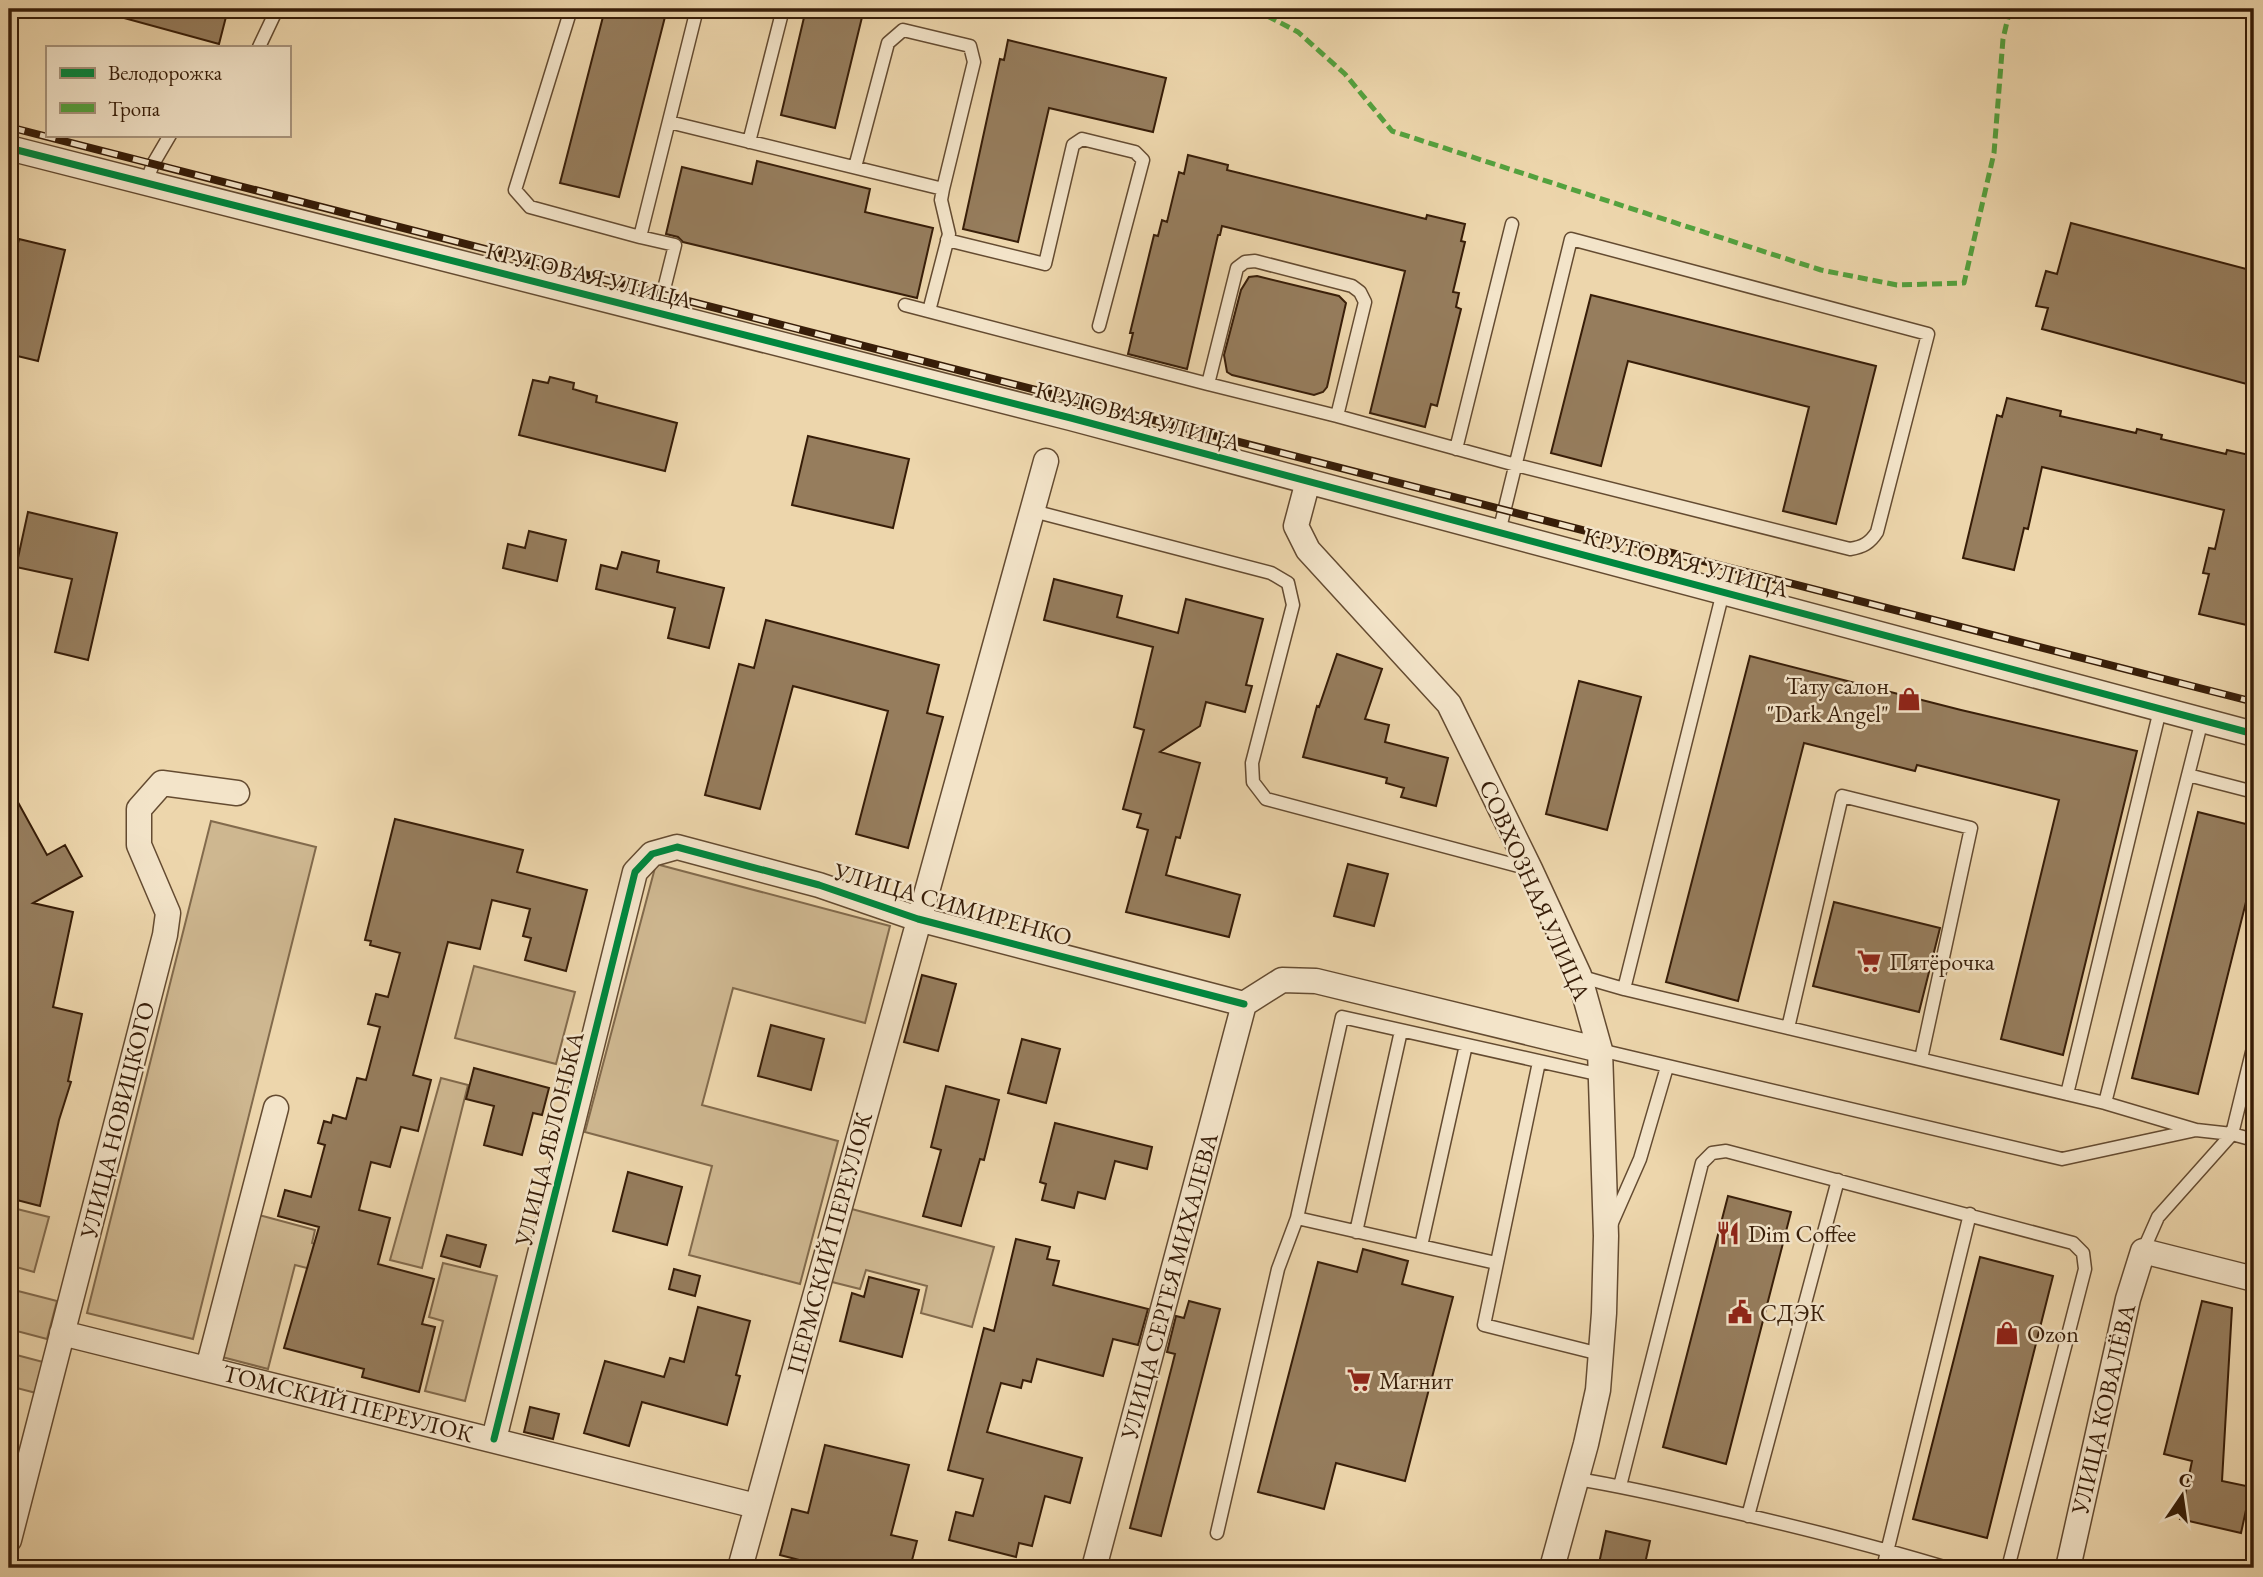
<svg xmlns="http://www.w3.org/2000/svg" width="2263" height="1577" font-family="'EB Garamond',serif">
  <rect width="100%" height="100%" fill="#edd6ac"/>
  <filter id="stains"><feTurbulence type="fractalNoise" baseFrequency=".00286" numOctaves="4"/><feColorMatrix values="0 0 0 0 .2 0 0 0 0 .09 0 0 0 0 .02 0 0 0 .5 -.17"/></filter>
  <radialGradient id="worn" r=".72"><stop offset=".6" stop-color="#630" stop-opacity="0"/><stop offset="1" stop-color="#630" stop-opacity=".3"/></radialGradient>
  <path fill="#ceb790" stroke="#826a4c" stroke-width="2" d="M211 821 316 847 193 1339 87 1313Z
    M656 864 890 926 865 1023 733 988 702 1105 838 1141 800 1284 689 1255 712 1166 585 1132Z
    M474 966 575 992 556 1064 455 1038Z
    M441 1078 468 1085 422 1268 390 1260Z
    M9 1207 49 1217 34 1272 9 1265Z
    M848 1208 994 1247 972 1327 921 1313 927 1286 866 1270 860 1289 828 1281Z
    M259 1215 315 1230 312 1243 372 1259 366 1283 295 1265 268 1369 222 1357Z
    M443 1263 497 1276 465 1401 425 1391 443 1321 429 1317Z
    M14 1290 57 1301 47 1339 9 1329V1310Z
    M9 1353 43 1362 36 1393 9 1386Z"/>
  <path fill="#967d5d" stroke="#371d08" stroke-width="2" d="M113 9H228L219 44 113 15Z
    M605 9H667L619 197 560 183Z
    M806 9H864L835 128 781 115Z
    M1008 40 1166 78 1153 132 1049 108 1018 242 963 229 1000 59 1004 60Z
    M1188 155 1228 165 1227 170 1426 219 1427 215 1465 224 1461 241 1465 242 1453 292 1459 293 1456 307 1461 309 1437 406 1431 404 1425 427 1370 413 1405 271 1222 226 1220 235H1218L1187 369 1128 354 1133 333H1130L1154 235 1158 236 1162 220 1167 222 1179 172 1184 174Z
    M757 161 870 189 865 212 933 228 917 298 683 242 678 237 666 234 682 167 752 184Z
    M2071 223 2254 271V386L2042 329 2048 308 2036 306 2046 271 2057 274Z
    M19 239 65 250 38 361 9 354V280Z
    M1257 276 1339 296 1346 303 1327 387 1323 392 1314 395 1232 375 1227 372 1224 355 1241 290 1249 277Z
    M1591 295 1876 366 1836 524 1783 511 1809 407 1628 361 1601 466 1551 453Z
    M550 377 574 383 573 389 597 396 596 402 677 423 665 471 519 435 533 380 548 383Z
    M2007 398 2061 411 2060 416 2136 433 2137 429 2162 435 2161 439 2226 454 2227 450 2254 456V612L2251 626 2199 614 2209 574 2203 573 2209 548 2215 549 2224 510 2042 467 2028 529 2024 528 2014 570 1963 558 1997 415 2002 417Z
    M808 436 909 459 893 528 792 505Z
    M28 512 117 533 88 660 55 652 72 579 16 567Z
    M529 531 566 540 557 581 503 568 508 544 525 548Z
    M622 552 659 561 657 572 724 588 709 648 668 638 675 608 596 589 601 565 617 569Z
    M1054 579 1122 596 1117 617 1178 633 1186 599 1263 619 1246 685 1252 686 1245 712 1206 702 1200 726 1160 752 1200 763 1180 838 1176 837 1166 875 1240 895 1229 937 1126 912 1148 830 1137 827 1141 814 1123 809 1144 730 1134 727 1153 647 1044 620Z
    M766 620 939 665 927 713 943 717 908 848 856 834 888 711 793 686 760 809 705 795 739 664 754 668Z
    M1337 654 1382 669 1365 719 1389 725 1385 742 1448 758 1436 806 1401 797 1404 788 1386 783 1387 778 1303 757 1317 706 1319 707Z
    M1750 656 1961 710 2137 751 2063 1055 2001 1039 2059 800 1917 765 1915 771 1804 743 1738 1001 1666 982Z
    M1579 681 1641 697 1607 830 1546 814Z
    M9 786 47 855 65 845 82 876 33 903 73 912 53 1007 82 1014 68 1081 71 1082 59 1120 40 1206 9 1198Z
    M2198 812 2254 826V870L2198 1094 2132 1078Z
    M395 819 523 850 517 872 587 890 566 971 525 960 531 938 523 936 530 909 492 900 480 949 448 942 413 1075 431 1080 418 1131 401 1127 390 1167 371 1162 359 1210 390 1218 378 1264 434 1279 422 1324 435 1327 419 1392 362 1377 364 1369 284 1348 319 1227 278 1216 285 1190 311 1197 325 1145 318 1143 324 1121 331 1123 333 1115 346 1119 357 1078 366 1080 380 1027 368 1024 376 994 388 997 400 953 370 945 371 941 365 940Z
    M1348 864 1388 874 1374 926 1334 916Z
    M1834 902 1940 928 1919 1012 1813 986Z
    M922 975 956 984 938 1051 904 1042Z
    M771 1025 824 1039 811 1090 758 1076Z
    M1022 1039 1060 1049 1046 1103 1008 1093Z
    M474 1068 549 1088 542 1115 533 1113 522 1155 484 1145 494 1106 466 1099Z
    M946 1086 999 1100 984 1160 980 1159 961 1226 923 1216 941 1150 931 1147Z
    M1055 1123 1152 1147 1147 1169 1115 1161 1105 1199 1078 1192 1074 1208 1042 1200 1046 1184 1040 1182Z
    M628 1172 682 1187 667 1245 613 1231Z
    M1728 1196 1791 1212 1726 1464 1663 1447Z
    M447 1235 486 1245 480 1267 441 1256Z
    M1016 1239 1050 1247 1047 1259 1059 1261 1053 1285 1148 1309 1138 1345 1113 1339 1103 1376 1037 1359 1031 1382 1023 1380 1021 1388 1001 1383 987 1432 1082 1458 1070 1503 1045 1496 1032 1546 1019 1543 1016 1557 949 1540 956 1512 973 1516 983 1479 948 1470 984 1328 994 1331Z
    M1363 1249 1408 1261 1402 1284 1453 1297 1405 1481 1336 1463 1324 1509 1258 1492 1318 1262 1357 1272Z
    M1980 1257 2053 1276 1987 1538 1913 1519Z
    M674 1269 700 1276 695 1296 669 1289Z
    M869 1277 919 1290 902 1357 840 1341 852 1293 864 1297Z
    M1189 1301 1220 1309 1161 1536 1130 1528 1172 1366 1175 1354 1167 1352 1176 1316 1184 1318Z
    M2202 1301 2232 1308 2222 1481 2251 1487 2241 1533 2180 1519 2192 1461 2164 1454Z
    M698 1307 750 1321 736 1375 740 1376 727 1425 642 1402 629 1446 584 1433 605 1361 664 1377 670 1358 684 1362Z
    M530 1407 559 1414 553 1439 524 1432Z
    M825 1445 909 1465 891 1535 917 1541 910 1568H830L780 1555 792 1509 808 1513Z
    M1606 1531 1650 1541 1644 1568H1598Z"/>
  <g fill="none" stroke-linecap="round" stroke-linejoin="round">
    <g stroke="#644b31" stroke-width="15">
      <path id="lane" d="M571 9 515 190 530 207 640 237 697 9
        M259 47 277 9
        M669 122 943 189 941 200 949 234 929 311
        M749 142 783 9
        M855 167 888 43 903 30 970 46 974 62 943 189
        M146 183 153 164 170 135
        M640 237 675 245 658 313
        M947 240 1045 264 1073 145 1082 139 1135 152 1143 160 1099 326
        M905 305 1208 384
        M1337 416 1208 384 1237 268 1245 262 1255 261 1352 286 1360 292 1365 302 1337 416 1516 465 1850 549C1863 547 1870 543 1877 532L1928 334 1571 239 1499 532
        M1456 449 1512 224
        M1033 511 1271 573 1288 583 1293 605 1252 763 1253 782 1266 799 1530 869
        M2188 775 2254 792
        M1579 976 1624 989 1723 592
        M1624 989 2105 1103 2202 720
        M1788 1028 1842 796 1971 828 1921 1059
        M1600 1050 2062 1159 2196 1130
        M1539 1062 1484 1325 1600 1354
        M2067 1094 2160 710
        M2105 1103 2196 1130 2232 1134 2254 1140
        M1611 1225 1640 1159 1667 1067
        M1356 1232 1401 1031
        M1421 1246 1466 1045
        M2143 1251 2158 1217 2232 1134 2254 1044
        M1496 1263 1297 1218 1342 1017 1601 1075
        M1577 1479C1628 1487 1678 1499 1729 1511 1802 1528 1875 1546 1947 1568
        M1620 1486 1702 1163 1712 1153 1726 1151 2073 1243 2083 1253 2085 1269 2008 1568
        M1748 1516 1838 1180
        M1217 1533 1278 1269 1297 1218
        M1883 1568 1970 1214"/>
    </g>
    <g stroke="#644b31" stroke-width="27">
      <path id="street" d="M9 148 1071 418 2254 734
        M1308 481 1296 526 1308 550 1449 704 1530 869 1579 975 1600 1050 1606 1236 1604 1313 1598 1390 1586 1444 1552 1568
        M1244 1004 1282 980 1316 981 1600 1050
        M62 1333 756 1506
        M208 1368 276 1108
        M494 1439 635 872 652 854 677 847 819 885 918 919 1244 1004
        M9 1540 165 935 168 913 139 845V809L162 783 237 793
        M740 1568 1046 461
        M1094 1568 1244 1004
        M2068 1568 2128 1299 2143 1251 2254 1279"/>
    </g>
    <use href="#lane" stroke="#f3e4c9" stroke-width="12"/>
    <use href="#street" stroke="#f3e4c9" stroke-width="24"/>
    <g stroke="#371d08" stroke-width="8">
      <path id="rail" d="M9 127 2254 702"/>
    </g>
    <use href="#rail" stroke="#f3e4c9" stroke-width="5" stroke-dasharray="16" stroke-linecap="butt"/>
    <path stroke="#53a23e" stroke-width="5" stroke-dasharray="10 5" stroke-linecap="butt" d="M1254 9 1298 32 1345 74 1392 131 1821 270 1897 285 1964 283 1994 153 2003 39 2010 9"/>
    <g stroke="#f3e4c9" stroke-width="11">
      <path id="cycleway" d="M9 148 1071 418 2254 734
        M494 1439 635 872 652 854 677 847 819 885 918 919 1244 1004"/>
    </g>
    <use href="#cycleway" stroke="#00873e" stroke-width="7"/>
  </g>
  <defs>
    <g id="shop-bare" transform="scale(1.89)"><path d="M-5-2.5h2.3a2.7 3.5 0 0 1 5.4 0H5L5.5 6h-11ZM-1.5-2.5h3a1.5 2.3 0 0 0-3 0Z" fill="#8f2418" stroke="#f3e4c9" stroke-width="2.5" paint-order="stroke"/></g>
    <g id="supermarket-bare" transform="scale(1.89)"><path d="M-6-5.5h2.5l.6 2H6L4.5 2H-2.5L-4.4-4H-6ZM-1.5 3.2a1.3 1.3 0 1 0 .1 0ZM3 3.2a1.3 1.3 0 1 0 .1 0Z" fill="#8f2418" stroke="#f3e4c9" stroke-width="2.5" paint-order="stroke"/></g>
    <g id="restaurant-bare" transform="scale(1.89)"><path d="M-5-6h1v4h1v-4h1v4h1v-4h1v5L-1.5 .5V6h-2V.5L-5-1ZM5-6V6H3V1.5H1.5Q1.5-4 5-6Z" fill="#8f2418" stroke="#f3e4c9" stroke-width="2.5" paint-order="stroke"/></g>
    <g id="civic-bare" transform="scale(1.89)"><path d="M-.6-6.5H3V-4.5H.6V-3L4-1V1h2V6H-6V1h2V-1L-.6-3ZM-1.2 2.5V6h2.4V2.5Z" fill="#8f2418" stroke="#f3e4c9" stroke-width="2.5" paint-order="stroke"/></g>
  </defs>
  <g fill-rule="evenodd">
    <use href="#shop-bare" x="1909" y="699"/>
    <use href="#supermarket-bare" x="1869" y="961"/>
    <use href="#restaurant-bare" x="1728" y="1233"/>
    <use href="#civic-bare" x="1740" y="1312"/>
    <use href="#shop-bare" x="2007" y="1333"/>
    <use href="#supermarket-bare" x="1359" y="1380"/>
  </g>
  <g text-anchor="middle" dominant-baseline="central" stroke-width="5" stroke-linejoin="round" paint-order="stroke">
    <g font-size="24" fill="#371d08" stroke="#f3e4c9">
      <text transform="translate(589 275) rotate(14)">КРУГОВАЯ УЛИЦА</text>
      <text transform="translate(1138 416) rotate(15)">КРУГОВАЯ УЛИЦА</text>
      <text transform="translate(1686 562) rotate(15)">КРУГОВАЯ УЛИЦА</text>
      <text transform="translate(1535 890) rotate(66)">СОВХОЗНАЯ УЛИЦА</text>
      <text transform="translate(953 904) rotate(16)">УЛИЦА СИМИРЕНКО</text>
      <text transform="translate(117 1120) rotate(-76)">УЛИЦА НОВИЦКОГО</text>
      <text transform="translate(549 1139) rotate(-76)">УЛИЦА ЯБЛОНЬКА</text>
      <text transform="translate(829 1243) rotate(-75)">ПЕРМСКИЙ ПЕРЕУЛОК</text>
      <text transform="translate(1169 1286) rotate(-75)">УЛИЦА СЕРГЕЯ МИХАЛЕВА</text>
      <text transform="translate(348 1403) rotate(14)">ТОМСКИЙ ПЕРЕУЛОК</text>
      <text transform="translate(2103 1409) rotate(-77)">УЛИЦА КОВАЛЁВА</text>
    </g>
    <g font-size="24" fill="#371d08" stroke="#f3e4c9" text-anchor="start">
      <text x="1889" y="685" text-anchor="end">Тату салон<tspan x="1889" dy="28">"Dark Angel"</tspan></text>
      <text x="1889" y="961">Пятёрочка</text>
      <text x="1748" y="1233">Dim Coffee</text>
      <text x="1760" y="1312">СДЭК</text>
      <text x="2027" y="1333">Ozon</text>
      <text x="1379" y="1380">Магнит</text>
    </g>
  </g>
  <rect width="2263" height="1577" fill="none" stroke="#edd6ac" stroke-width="35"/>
  <rect x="10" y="10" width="2242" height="1556" fill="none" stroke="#371d08" stroke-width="3.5"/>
  <rect x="18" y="18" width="2228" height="1542" fill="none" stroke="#371d08" stroke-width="2"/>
  <rect x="46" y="46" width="245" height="91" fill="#f3e4c9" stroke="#a8947c" stroke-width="2"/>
  <rect x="60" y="68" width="35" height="10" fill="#00873e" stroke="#a8947c" stroke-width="2"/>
  <text x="108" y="80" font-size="21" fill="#371d08">Велодорожка</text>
  <rect x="60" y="103" width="35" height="10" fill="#53a23e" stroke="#a8947c" stroke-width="2"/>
  <text x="108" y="116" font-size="21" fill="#371d08">Тропа</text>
  <g transform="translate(2182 1496) rotate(13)" stroke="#f3e4c9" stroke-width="5" paint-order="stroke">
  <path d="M0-5L12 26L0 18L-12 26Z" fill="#371d08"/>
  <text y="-10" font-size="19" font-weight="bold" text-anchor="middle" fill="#371d08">С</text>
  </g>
  <rect width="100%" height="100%" filter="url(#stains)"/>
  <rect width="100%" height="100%" fill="url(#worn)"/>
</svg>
